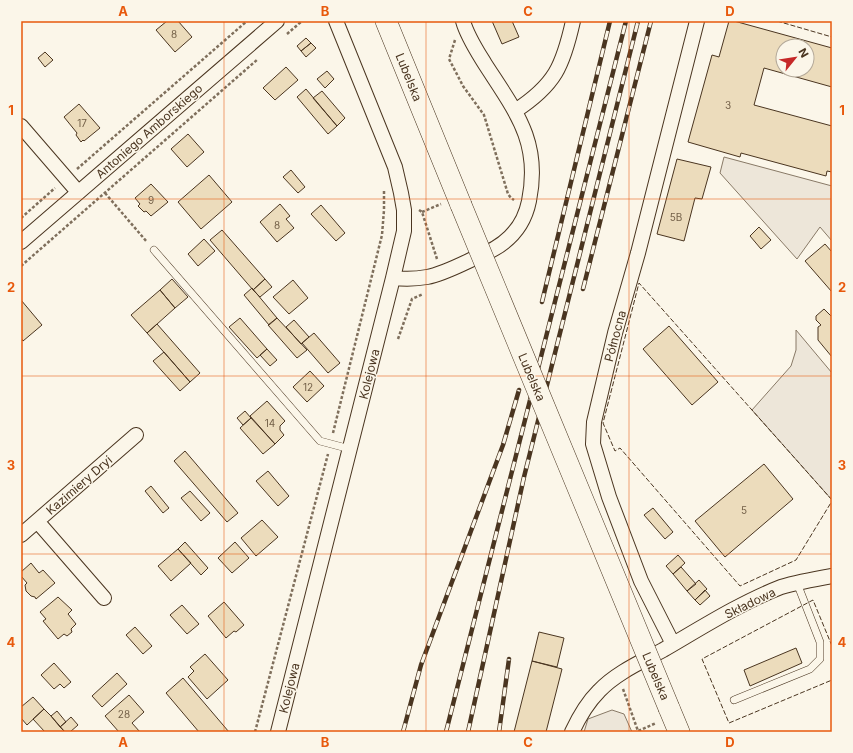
<svg xmlns="http://www.w3.org/2000/svg" width="853" height="753" font-family="Inter,sans-serif">
  <rect width="100%" height="100%" fill="#fbf6e9"/>
  <path fill="#ede6d9" stroke="#887966" d="M724 157 832 186V241L820 227 797 259 720 173Z
    M796 330 832 373V500L752 410 791 366 796 350Z
    M612 710 624 714 632 732H584L588 719Z"/>
  <path fill="#ecdcbc" stroke="#4a3520" fill-rule="evenodd" d="M167 21H178L192 37 175 52 156 30Z
    M492 21H512L519 37 502 44Z
    M729 21H734L832 48V87L764 68 754 105 832 126V172L827 171 826 176 741 153 740 157 688 142 712 55 719 57ZM783 46H807V70H783Z
    M306 38 311 43 301 51 297 46Z
    M311 43 316 48 306 57 301 51Z
    M45 52 53 60 45 67 38 58Z
    M286 67 298 80 275 100 263 88Z
    M327 71 334 79 325 88 317 79Z
    M306 89 337 126 328 134 297 97Z
    M322 91 345 118 337 126 313 98Z
    M79 104 100 128 84 141 83 140 81 142 76 135 77 133 64 117Z
    M188 134 204 152 187 167 171 149Z
    M677 159 711 167 702 199 695 198 684 241 657 234Z
    M291 170 305 187 298 193 283 177Z
    M209 175 232 202 201 229 178 202Z
    M151 184 168 202 151 216 146 211 144 212 138 206 140 204 135 198Z
    M280 204 290 216 286 219 294 228 277 242 260 222Z
    M321 205 345 233 336 241 311 214Z
    M759 227 771 240 761 249 750 236Z
    M222 230 265 279 253 290 210 240Z
    M204 239 215 251 198 266 188 254Z
    M825 244 832 252V292L805 261Z
    M172 279 188 297 175 308 160 290Z
    M265 279 272 287 260 297 253 290Z
    M293 280 308 298 289 314 273 297Z
    M252 288 277 318 269 325 244 295Z
    M160 290 175 308 147 333 131 315Z
    M21 300 42 325 23 341 21 338Z
    M824 309 832 317V357L818 340V327L821 325 816 320V316Z
    M240 318 267 349 257 358 229 327Z
    M277 318 307 350 297 358 268 325Z
    M294 320 309 337 301 344 286 327Z
    M157 324 200 373 190 382 147 333Z
    M669 326 718 382 692 405 643 349Z
    M314 333 340 363 328 373 302 343Z
    M267 349 277 360 270 366 260 355Z
    M164 352 190 382 180 391 153 361Z
    M310 371 324 386 307 402 293 387Z
    M267 401 285 421 280 426V430L284 435 275 444 250 416Z
    M245 411 251 418 243 425 237 418Z
    M251 418 275 444 263 454 240 428Z
    M185 451 238 513 227 522 174 461Z
    M764 464 793 499 725 557 695 521Z
    M268 471 289 496 278 506 256 481Z
    M151 486 169 508 163 513 145 491Z
    M190 491 210 513 201 521 181 498Z
    M653 508 673 532 665 539 644 515Z
    M262 520 278 537 256 556 241 538Z
    M185 542 208 568 201 575 178 549Z
    M235 542 249 558 232 573 218 558Z
    M178 549 191 563 171 581 158 566Z
    M678 555 685 563 673 574 666 566Z
    M31 563 39 573 43 570 55 583 36 599 35 597 31 596 26 591 25 585 27 583 21 576V572Z
    M681 567 696 584 687 591 673 574Z
    M699 580 707 589 695 600 687 591Z
    M705 590 710 596 700 605 695 600Z
    M58 597 72 610 68 614 76 624 71 629 72 632 67 636 64 634 58 639 43 621 46 619 40 612Z
    M224 602 244 625 236 632 234 631 226 638 208 616Z
    M182 605 199 624 187 634 170 615Z
    M135 627 152 646 143 654 126 635Z
    M539 632 564 638 557 667 532 661Z
    M796 648 802 663 750 686 744 670Z
    M205 654 228 680 207 699 188 677 194 671 190 667Z
    M532 661 562 669 546 732H514Z
    M54 663 71 682 64 688 60 684 54 689 41 675Z
    M117 673 127 684 102 707 92 696Z
    M183 678 229 732H199L166 693Z
    M129 695 144 712 132 723 140 732H119L105 716Z
    M33 697 44 709 27 725 21 718V707Z
    M44 709 51 716 65 732H45L33 719Z
    M57 711 66 722 60 727 51 716Z
    M71 717 78 725 70 732H65L60 727Z"/>
  <g fill="none" stroke-linecap="round" stroke-linejoin="round">
    <g stroke="#4a3520" stroke-width="8">
      <path id="lane" d="M154 250 320 441 350 449
        M734 700 810 669 820 659V642L797 583"/>
    </g>
    <g stroke="#4a3520" stroke-width="16">
      <path id="street" d="M515 111C555 85 563 66 573 21
        M21 126 78 192
        M21 242 277 21
        M393 278C404 279 416 279 427 277 445 274 469 260 486 253 508 243 524 226 529 201 541 142 516 112 485 64 477 51 467 36 463 21
        M37 521 104 598
        M21 535 136 435
        M673 644 641 581 609 497 593 444 594 422 615 333 638 253 697 21
        M278 732 393 278 404 231V210L401 193 395 167 336 21
        M572 732C579 717 587 703 599 691 616 673 641 662 663 650 701 628 740 603 781 587 798 582 815 579 832 576"/>
    </g>
    <g stroke="#4a3520" stroke-width="22">
      <path id="secondary" d="M386 21 461 205
        M669 708 679 732"/>
    </g>
    <path stroke="#7f6f5c" stroke-width="2.5" stroke-dasharray="3 2" stroke-linecap="butt" d="M287 34 302 21
      M455 40 449 59 463 86 484 115 508 194 511 198 514 200
      M77 169 247 21
      M105 193 147 242
      M419 210 422 212 437 259
      M422 212 441 204
      M21 218 55 188
      M21 266 258 59
      M398 339 412 299 423 294
      M333 433 382 235 384 210V190
      M623 689 638 731 656 723
      M255 732 328 454"/>
    <use href="#lane" stroke="#fbf6e9" stroke-width="7"/>
    <use href="#street" stroke="#fbf6e9" stroke-width="14"/>
    <use href="#secondary" stroke="#fbf6e9" stroke-width="21"/>
    <g stroke="#4a3520" stroke-width="4.5">
      <path id="rail" d="M583 289 651 21
        M542 302 610 21
        M403 732 421 665 503 445 519 390
        M446 732 626 21
        M468 732 524 477 638 21
        M499 732 509 659"/>
    </g>
    <use href="#rail" stroke="#fbf6e9" stroke-width="3" stroke-dasharray="9" stroke-linecap="butt"/>
    <g stroke="#4a3520" stroke-width="22" stroke-linecap="butt">
      <path id="secondary-bridge" d="M461 205 669 708"/>
    </g>
    <use href="#secondary-bridge" stroke="#fbf6e9" stroke-width="21"/>
    <path stroke="#4a3520" stroke-width="1" stroke-dasharray="5 2" stroke-linecap="butt" d="M777 21 832 37
      M832 500 639 283 603 423 615 451 620 448 740 586 796 560 832 501
      M832 646 813 600 702 659 729 723 832 680"/>
  </g>
  <path fill="none" stroke="#e8590c" stroke-width="1" stroke-opacity="0.55" d="M224 21V732M426 21V732M629 21V732M21 199H832M21 376H832M21 554H832"/>
  <g text-anchor="middle" dominant-baseline="central" stroke-width="3" stroke-linejoin="round" paint-order="stroke">
    <g font-size="10" fill="#725f47">
      <text x="174" y="34">8</text>
      <text x="728" y="105">3</text>
      <text x="82" y="123">17</text>
      <text x="151" y="200">9</text>
      <text x="676" y="217">5B</text>
      <text x="277" y="225">8</text>
      <text x="308" y="387">12</text>
      <text x="270" y="423">14</text>
      <text x="744" y="510">5</text>
      <text x="124" y="714">28</text>
    </g>
    <g font-size="12" fill="#4a3520" stroke="#fbf6e9">
      <text transform="translate(409 77) rotate(68)">Lubelska</text>
      <text transform="translate(149 131) rotate(-41)">Antoniego Amborskiego</text>
      <text transform="translate(615 336) rotate(-75)">Północna</text>
      <text transform="translate(369 374) rotate(-76)">Kolejowa</text>
      <text transform="translate(532 377) rotate(67)">Lubelska</text>
      <text transform="translate(79 485) rotate(-41)">Kazimiery Dryi</text>
      <text transform="translate(750 603) rotate(-26)">Składowa</text>
      <text transform="translate(656 676) rotate(67)">Lubelska</text>
      <text transform="translate(289 688) rotate(-76)">Kolejowa</text>
    </g>
  </g>
  <rect width="853" height="753" fill="none" stroke="#fbf6e9" stroke-width="44"/>
  <g transform="translate(795 58) rotate(60)"><circle r="19" fill="#fbf6e9" stroke="#b4a999"/>
  <path d="M0-3L7 15L0 10L-7 15Z" fill="#c62828"/>
  <text y="-6" font-size="11" font-weight="bold" text-anchor="middle" fill="#4a3520">N</text>
  </g>
  <rect x="22" y="22" width="809" height="709" fill="none" stroke="#e8590c" stroke-width="1.5"/>
  <g font-size="13" text-anchor="middle" font-weight="bold" fill="#e8590c">
    <text x="123" y="16">A</text>
    <text x="325" y="16">B</text>
    <text x="528" y="16">C</text>
    <text x="730" y="16">D</text>
    <text x="11" y="115">1</text>
    <text x="842" y="115">1</text>
    <text x="11" y="292">2</text>
    <text x="842" y="292">2</text>
    <text x="11" y="470">3</text>
    <text x="842" y="470">3</text>
    <text x="11" y="647">4</text>
    <text x="842" y="647">4</text>
    <text x="123" y="747">A</text>
    <text x="325" y="747">B</text>
    <text x="528" y="747">C</text>
    <text x="730" y="747">D</text>
  </g>
</svg>
